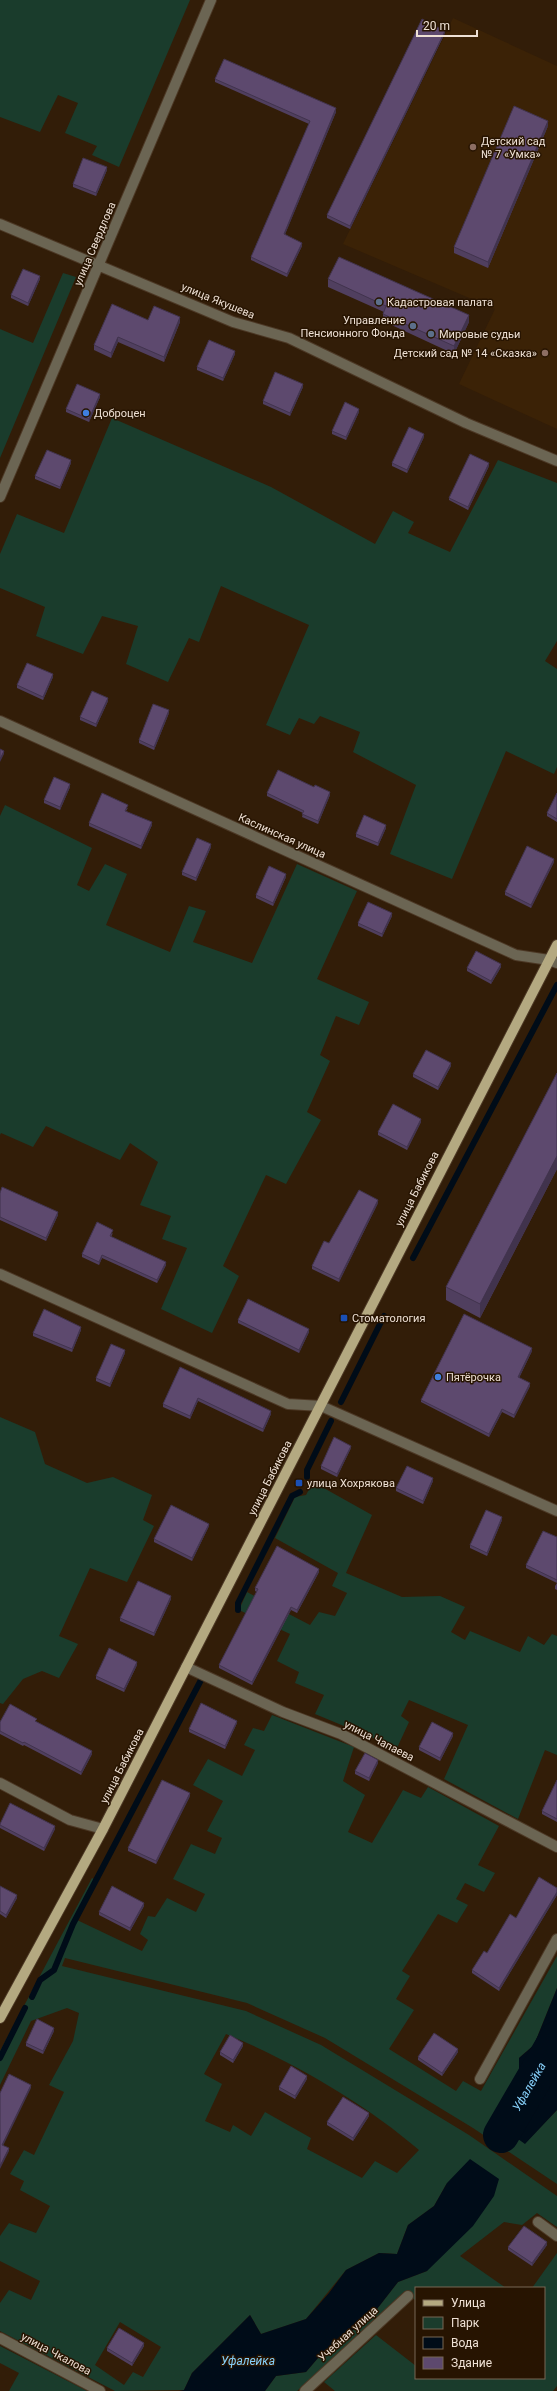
<svg xmlns="http://www.w3.org/2000/svg" width="557" height="2391" font-family="Roboto,sans-serif">
  <rect width="100%" height="100%" fill="#321d08"/>
  <path fill="#3b2206" d="M453 18 557 66V429L459 384 495 309 343 244Z"/>
  <path fill="#1a3c2c" fill-rule="evenodd" d="M0 0H190L119 167 92 155 97 146 65 133 78 103 58 95 40 132 0 117Z
    M63 273 76 277 0 458V329L33 343Z
    M112 418 271 487 375 544 393 511 414 522 408 533 450 552 498 460 557 483V641L545 661 557 669V767L554 774 506 751 452 879 390 854 416 785 353 752 360 732 320 716 314 724 299 718 290 735 266 725 309 625 221 586 199 642 189 638 168 682 126 664 138 626 102 616 83 654 36 636 45 607 0 588V554L17 514 64 533Z
    M5 805 92 848 77 885 89 891 105 864 127 874 106 925 170 952 189 906 206 911 193 942 252 963 297 864 357 891 317 979 369 1002 359 1025 336 1016 320 1055 330 1061 307 1112 321 1120 286 1184 266 1175 223 1266 239 1276 212 1333 161 1309 187 1248 162 1239 171 1216 140 1205 158 1162 130 1143 120 1160 46 1126 33 1147 1 1133 0 1135V816Z
    M0 1417 35 1432 45 1464 87 1483 113 1477 152 1495 143 1520 154 1526 127 1582 90 1568 59 1636 78 1644 59 1678 42 1671 23 1679 3 1704 0 1703Z
    M313 1482 372 1515 346 1573 402 1597 440 1596 465 1607 451 1632 465 1640 470 1631 520 1652 528 1636 544 1645 552 1634 557 1636V1755L545 1750 518 1819 444 1779 468 1725 409 1700 401 1716 409 1722 397 1748 315 1714 324 1695 295 1683 299 1672 277 1661 290 1634 239 1610 247 1592 310 1625 319 1612 335 1616 347 1593 332 1586 338 1573 275 1538 295 1497 306 1495Z
    M272 1715 354 1747 343 1781 365 1795 348 1832 372 1843 403 1790 421 1798 428 1787 499 1826 478 1865 495 1873 484 1892 465 1883 456 1899 468 1905 457 1923 438 1914 402 1971 410 1976 396 1999 414 2010 389 2049 456 2091 463 2081 481 2091 557 1956V1988L534 2045 519 2058V2084L496 2123 525 2143 557 2110V2184L473 2128 325 2038 247 2003 65 1958 62 1966 246 2011 321 2045 469 2135 557 2196V2227L537 2213 522 2225 504 2222 460 2256 506 2288H416L415 2300 405 2291 297 2391H265L276 2376 306 2372 324 2351 370 2318 398 2282 427 2271 447 2183 434 2206 408 2225 397 2254 379 2253 346 2270 306 2319 261 2334 250 2315 192 2373 184 2390 115 2391 0 2331V2303L9 2290 31 2300 40 2281 0 2261V2236L9 2223 36 2233 50 2206 20 2190 24 2181 10 2174 24 2150 34 2155 64 2092 49 2085 73 2041 79 2013 67 2008 31 2021 0 2085V2051L92 1878 97 1881 77 1920 142 1951 148 1940 140 1934 148 1916 155 1917 167 1898 196 1912 205 1894 173 1879 191 1844 215 1854 222 1838 207 1831 223 1801 193 1785 208 1759 242 1776 255 1750 244 1745 253 1728 264 1731ZM226 2034C290 2060 366 2104 419 2150L397 2173 375 2161 362 2178 307 2149 311 2138 265 2112 251 2136 233 2125 230 2132 205 2121 222 2084 204 2074ZM120 2322 161 2347 143 2377 133 2372 124 2385 95 2365Z
    M557 2253V2386L553 2391H335L324 2382 376 2335 416 2366V2378H544V2288H532Z
    M0 2346 87 2391H9L19 2373 0 2363Z"/>
  <path fill="#000c18" d="M557 1988V2110L525 2144 496 2123 519 2084V2058L534 2045Z
    M470 2159 499 2179 494 2196 473 2226 427 2271 398 2282 370 2318 324 2351 306 2372 276 2376 265 2391H179L184 2390 192 2373 250 2315 261 2334 306 2319 329 2293 346 2270 379 2253 397 2254 408 2225 434 2206 447 2183Z"/>
  <g fill="none" stroke-linecap="round" stroke-linejoin="round">
    <path stroke="#000c18" stroke-width="6" d="M413 1258 557 985
      M341 1402 384 1316
      M307 1477V1470L331 1421
      M238 1610V1603L292 1496 300 1492
      M32 1997 40 1980 54 1970 73 1924 201 1680
      M0 2058 25 2008"/>
    <path stroke="#000c18" stroke-width="36" id="s1" d="M501 2135 557 2039"/>
    <g stroke="#4c3825" stroke-width="12">
      <path id="minor" d="M0 224 233 322 289 338 466 423 557 461
        M0 497 211 0
        M0 721 516 955 549 960 557 963
        M0 1274 288 1404 321 1406 557 1511
        M186 1667 283 1712 341 1734 557 1847
        M0 1783 70 1820 103 1829
        M480 2079 557 1939
        M538 2222 557 2236
        M0 2338 100 2391
        M305 2391 408 2296"/>
    </g>
    <g stroke="#4c3825" stroke-width="12">
      <path id="major" d="M0 2018 103 1829 557 945"/>
    </g>
    <use href="#minor" stroke="#6b6553" stroke-width="10"/>
    <use href="#major" stroke="#b4a981" stroke-width="10"/>
  </g>
  <path fill="#503f5f" d="M445 33 350 229 327 218V215Z
    M215 79 336 112 285 234 302 246 287 277 251 260V257L309 124 215 82Z
    M548 126 488 268 454 253V247Z
    M107 170 96 196 73 187V184Z
    M40 279 28 306 11 298V295Z
    M328 279 469 322 454 354 383 321V314L384 312 328 287Z
    M148 320 180 322 164 362 118 342 111 358 94 350V345Z
    M235 354 223 381 197 370V367Z
    M303 387 290 416 263 404V401Z
    M100 397 89 422 66 412V409Z
    M359 412 346 440 332 434V431Z
    M424 437 407 473 392 466V463Z
    M71 463 60 489 35 479V476Z
    M489 466 468 510 449 500V498Z
    M53 677 43 700 17 688V685Z
    M108 701 96 727 80 720V717Z
    M169 713 154 750 139 743V740Z
    M70 787 60 810 44 803V800Z
    M267 793 330 795 318 824 302 817 303 813 267 796Z
    M557 793V822L547 816V813Z
    M128 808 126 811 152 825 141 849 89 826V823Z
    M386 828 378 846 356 837V834Z
    M211 847 196 881 182 875V872Z
    M554 862 531 908 505 895V892Z
    M286 877 273 906 256 898V895Z
    M392 916 382 937 358 926V923Z
    M501 967 491 984 467 971V968Z
    M451 1066 438 1090 413 1077V1074Z
    M557 1073V1169L480 1318 446 1300V1287Z
    M421 1122 407 1150 378 1135V1132Z
    M0 1193 58 1215 46 1241 0 1220Z
    M378 1203 339 1282 312 1269V1266L329 1243Z
    M113 1233 111 1237 166 1265 157 1283 102 1258 99 1265 82 1257V1254Z
    M238 1320 309 1332 299 1353 238 1323Z
    M81 1330 72 1352 33 1336V1333Z
    M532 1351 519 1378 530 1386 514 1418 502 1412 489 1437 421 1402V1400Z
    M125 1353 110 1387 96 1381V1378Z
    M180 1367 271 1414 263 1432 198 1401 190 1419 163 1407V1404Z
    M351 1448 337 1477 321 1469V1466Z
    M433 1481 423 1504 396 1491V1488Z
    M502 1520 487 1556 470 1548V1545Z
    M209 1526 192 1561 154 1542V1539Z
    M557 1537V1590L555 1589V1586L557 1583 526 1568V1565Z
    M319 1572 297 1613 291 1610 252 1685 219 1668V1665L257 1592 255 1591V1588Z
    M171 1599 154 1636 120 1621V1618Z
    M137 1665 124 1692 96 1679V1676Z
    M0 1722H37L92 1754 81 1775 24 1745 23 1746 0 1734Z
    M237 1723 225 1749 189 1732V1729Z
    M453 1736 440 1761 419 1750V1747Z
    M378 1763 369 1781 355 1774V1771Z
    M557 1780V1822L542 1814V1811Z
    M190 1796 156 1864 128 1851V1848Z
    M0 1824 55 1829 44 1851 0 1828Z
    M0 1886 17 1898 6 1918 0 1914Z
    M557 1888V1895L499 1991 472 1973V1970L487 1953Z
    M144 1906 130 1931 99 1915V1912Z
    M54 2031 43 2054 26 2046V2043Z
    M243 2046 233 2063 220 2055V2052Z
    M458 2052 442 2076 418 2060V2057Z
    M307 2079 295 2099 279 2090V2087Z
    M369 2116 353 2141 327 2125V2122Z
    M547 2245 532 2266 508 2250V2247Z
    M144 2346 132 2366 107 2351V2348Z"/>
  <path fill="#41334d" d="M445 31V33L350 229V226Z
    M336 108V112L284 237V234Z
    M548 121V126L488 268V262Z
    M107 167V170L96 196V193Z
    M302 243V246L287 277V274Z
    M40 276V279L28 306V303Z
    M469 315V322L454 354V346Z
    M180 317V322L164 362V357Z
    M118 337V342L111 358V353Z
    M235 351V354L223 381V378Z
    M303 384V387L290 416V413Z
    M100 394V397L89 422V419Z
    M359 409V412L346 440V437Z
    M424 434V437L407 473V470Z
    M71 460V463L60 489V487Z
    M489 463V466L468 510V507Z
    M53 674V677L43 700V697Z
    M108 698V701L96 727V724Z
    M169 710V713L154 750V747Z
    M4 751V754L0 762V759Z
    M70 784V787L60 810V807Z
    M330 792V795L318 824V821Z
    M152 822V825L141 849V846Z
    M386 825V828L378 846V843Z
    M211 844V847L196 881V878Z
    M554 859V862L531 908V905Z
    M286 874V877L273 906V903Z
    M392 913V916L382 937V934Z
    M501 964V967L491 984V981Z
    M451 1063V1066L438 1090V1087Z
    M421 1119V1122L407 1150V1147Z
    M557 1156V1169L480 1318V1304Z
    M378 1200V1203L339 1282V1279Z
    M58 1212V1215L46 1241V1238Z
    M102 1255V1258L99 1265V1262Z
    M166 1262V1265L157 1283V1280Z
    M81 1327V1330L72 1352V1349Z
    M309 1329V1332L299 1353V1350Z
    M532 1348V1351L518 1380V1377Z
    M125 1350V1353L110 1387V1384Z
    M530 1383V1386L514 1418V1415Z
    M198 1398V1401L190 1419V1416Z
    M502 1409V1412L489 1437V1434Z
    M271 1411V1414L263 1432V1429Z
    M351 1446V1448L337 1477V1474Z
    M433 1478V1481L423 1504V1501Z
    M502 1517V1520L487 1556V1553Z
    M209 1524V1526L192 1561V1558Z
    M319 1569V1572L297 1613V1610Z
    M171 1596V1599L154 1636V1633Z
    M291 1607V1610L252 1685V1682Z
    M137 1662V1665L124 1692V1689Z
    M237 1721V1723L225 1749V1746Z
    M453 1733V1736L440 1761V1758Z
    M92 1751V1754L81 1775V1772Z
    M378 1760V1763L369 1781V1778Z
    M190 1793V1796L156 1864V1861Z
    M55 1826V1829L44 1851V1848Z
    M557 1892V1895L499 1991V1988Z
    M17 1895V1898L6 1918V1915Z
    M144 1903V1906L130 1931V1928Z
    M54 2028V2031L43 2054V2051Z
    M243 2043V2046L233 2063V2060Z
    M458 2049V2052L442 2076V2073Z
    M307 2076V2079L295 2099V2096Z
    M31 2085V2088L2 2148V2145Z
    M369 2113V2116L353 2141V2138Z
    M9 2148V2151L0 2169V2166Z
    M547 2242V2245L532 2266V2263Z
    M144 2343V2346L132 2366V2363Z"/>
  <path fill="#5d496e" stroke="#41334d" d="M422 19 445 31 350 226 327 215Z
    M224 59 336 108 284 234 302 243 287 274 251 257 310 121 215 79Z
    M514 106 548 121 488 262 454 247Z
    M83 158 107 167 96 193 73 184Z
    M339 257 469 315 454 346 383 314 386 306 328 279Z
    M23 269 40 276 28 303 11 295Z
    M112 304 148 320 154 306 180 317 164 357 118 337 111 353 94 345Z
    M209 340 235 351 223 378 197 367Z
    M275 372 303 384 290 413 263 401Z
    M77 384 100 394 89 419 66 409Z
    M345 402 359 409 346 437 332 431Z
    M409 427 424 434 407 470 392 463Z
    M47 450 71 460 60 487 35 476Z
    M470 454 489 463 468 507 449 498Z
    M27 663 53 674 43 697 17 685Z
    M92 691 108 698 96 724 80 717Z
    M153 704 169 710 154 747 139 740Z
    M0 749 4 751 0 759Z
    M278 770 314 787 315 785 330 792 318 821 302 814 304 811 267 793Z
    M54 777 70 784 60 807 44 800Z
    M102 793 128 805 125 811 152 822 141 846 89 823Z
    M557 793V819L547 813Z
    M364 815 386 825 378 843 356 834Z
    M197 838 211 844 196 878 182 872Z
    M527 846 554 859 531 905 505 892Z
    M269 866 286 874 273 903 256 895Z
    M368 902 392 913 382 934 358 923Z
    M476 951 501 964 491 981 467 968Z
    M426 1050 451 1063 438 1087 413 1074Z
    M557 1073V1156L480 1304 446 1287Z
    M393 1104 421 1119 407 1147 378 1132Z
    M2 1187 58 1212 46 1238 0 1217V1193Z
    M359 1190 378 1200 339 1279 312 1266 324 1241 329 1243Z
    M97 1222 113 1230 110 1236 166 1262 157 1280 102 1255 99 1262 82 1254Z
    M248 1299 309 1329 299 1350 238 1320Z
    M44 1309 81 1327 72 1349 33 1333Z
    M464 1314 532 1348 518 1377 530 1383 514 1415 502 1409 489 1434 421 1400Z
    M111 1344 125 1350 110 1384 96 1378Z
    M180 1367 271 1411 263 1429 198 1398 190 1416 163 1404Z
    M334 1437 351 1446 337 1474 321 1466Z
    M407 1466 433 1478 423 1501 396 1488Z
    M171 1505 209 1524 192 1558 154 1539Z
    M486 1510 502 1517 487 1553 470 1545Z
    M543 1531 557 1537V1580L526 1565Z
    M277 1546 319 1569 297 1610 291 1607 252 1682 219 1665 258 1589 255 1588Z
    M138 1581 171 1596 154 1633 120 1618Z
    M109 1648 137 1662 124 1689 96 1676Z
    M201 1703 237 1721 225 1746 189 1729Z
    M10 1704 37 1719 35 1721 92 1751 81 1772 24 1742 23 1743 0 1731V1722Z
    M432 1722 453 1733 440 1758 419 1747Z
    M365 1753 378 1760 369 1778 355 1771Z
    M162 1780 190 1793 156 1861 128 1848Z
    M557 1780V1819L542 1811Z
    M10 1803 55 1826 44 1848 0 1825V1824Z
    M539 1877 557 1888V1892L499 1988 472 1970 484 1951 487 1953 510 1914 516 1918Z
    M0 1886 17 1895 6 1915 0 1911Z
    M112 1886 144 1903 130 1928 99 1912Z
    M37 2019 54 2028 43 2051 26 2043Z
    M434 2033 458 2049 442 2073 418 2057Z
    M230 2035 243 2043 233 2060 220 2052Z
    M291 2066 307 2076 295 2096 279 2087Z
    M9 2074 31 2085 2 2145 9 2148 0 2166V2093Z
    M343 2097 369 2113 353 2138 327 2122Z
    M524 2226 547 2242 532 2263 508 2247Z
    M119 2328 144 2343 132 2363 107 2348Z"/>
  <g fill="#8d6e63" stroke="#271401" stroke-width="1.5">
    <circle cx="473" cy="147" r="4"/>
    <circle cx="545" cy="353" r="4"/>
  </g>
  <g fill="#5c6f8a" stroke="#271401" stroke-width="1.5">
    <circle cx="379" cy="302" r="4"/>
    <circle cx="413" cy="326" r="4"/>
    <circle cx="431" cy="334" r="4"/>
  </g>
  <g fill="#3f7fe0" stroke="#271401" stroke-width="1.5">
    <circle cx="86" cy="413" r="4"/>
    <circle cx="438" cy="1377" r="4"/>
  </g>
  <g fill="#1a4fb4" stroke="#271401" stroke-width="1.5">
    <rect x="340" y="1314" width="8" height="8" rx="2"/>
    <rect x="295" y="1479" width="8" height="8" rx="2"/>
  </g>
  <g text-anchor="middle" dominant-baseline="central" stroke-width="3" stroke-linejoin="round" paint-order="stroke">
    <g font-size="11" fill="#eee0d4" stroke="#271401" text-anchor="start">
      <text x="481" y="141">Детский сад<tspan x="481" dy="13">№ 7 «Умка»</tspan></text>
      <text x="387" y="302">Кадастровая палата</text>
      <text x="405" y="320" text-anchor="end">Управление<tspan x="405" dy="13">Пенсионного Фонда</tspan></text>
      <text x="439" y="334">Мировые судьи</text>
      <text x="537" y="353" text-anchor="end">Детский сад № 14 «Сказка»</text>
      <text x="94" y="413">Доброцен</text>
      <text x="352" y="1318">Стоматология</text>
      <text x="446" y="1377">Пятёрочка</text>
      <text x="307" y="1483">улица Хохрякова</text>
    </g>
    <g font-size="11" fill="#eee0d4" stroke="#271401">
      <text transform="translate(95 244) rotate(-67)">улица Свердлова</text>
      <text transform="translate(218 301) rotate(22)">улица Якушева</text>
      <text transform="translate(282 836) rotate(24)">Каслинская улица</text>
      <text transform="translate(417 1189) rotate(-63)">улица Бабикова</text>
      <text transform="translate(270 1478) rotate(-63)">улица Бабикова</text>
      <text transform="translate(379 1741) rotate(27)">улица Чапаева</text>
      <text transform="translate(122 1766) rotate(-63)">улица Бабикова</text>
      <text transform="translate(348 2334) rotate(-42)">Учебная улица</text>
      <text transform="translate(56 2354) rotate(28)">улица Чкалова</text>
    </g>
    <g font-size="12" font-style="italic" fill="#86d1fb" stroke="#271401">
      <text stroke="none"><textPath href="#s1" startOffset="56">Уфалейка</textPath></text>
      <text x="248" y="2361">Уфалейка</text>
    </g>
  </g>
  <rect x="415" y="2287" width="130" height="92" fill="#271401" stroke="#776655"/>
  <rect x="423" y="2300" width="20" height="6" fill="#b4a981" stroke="#776655"/>
  <text x="451" y="2307" font-size="12" fill="#eee0d4">Улица</text>
  <rect x="423" y="2317" width="20" height="12" fill="#1a3c2c" stroke="#776655"/>
  <text x="451" y="2327" font-size="12" fill="#eee0d4">Парк</text>
  <rect x="423" y="2337" width="20" height="12" fill="#000c18" stroke="#776655"/>
  <text x="451" y="2347" font-size="12" fill="#eee0d4">Вода</text>
  <rect x="423" y="2357" width="20" height="12" fill="#5d496e" stroke="#776655"/>
  <text x="451" y="2367" font-size="12" fill="#eee0d4">Здание</text>
  <path d="M417 30v6h60v-6" fill="none" stroke="#eee0d4" stroke-width="2"/>
  <text x="423" y="30" font-size="12" fill="#eee0d4" stroke="#271401" stroke-width="3" paint-order="stroke">20 m</text>
</svg>
